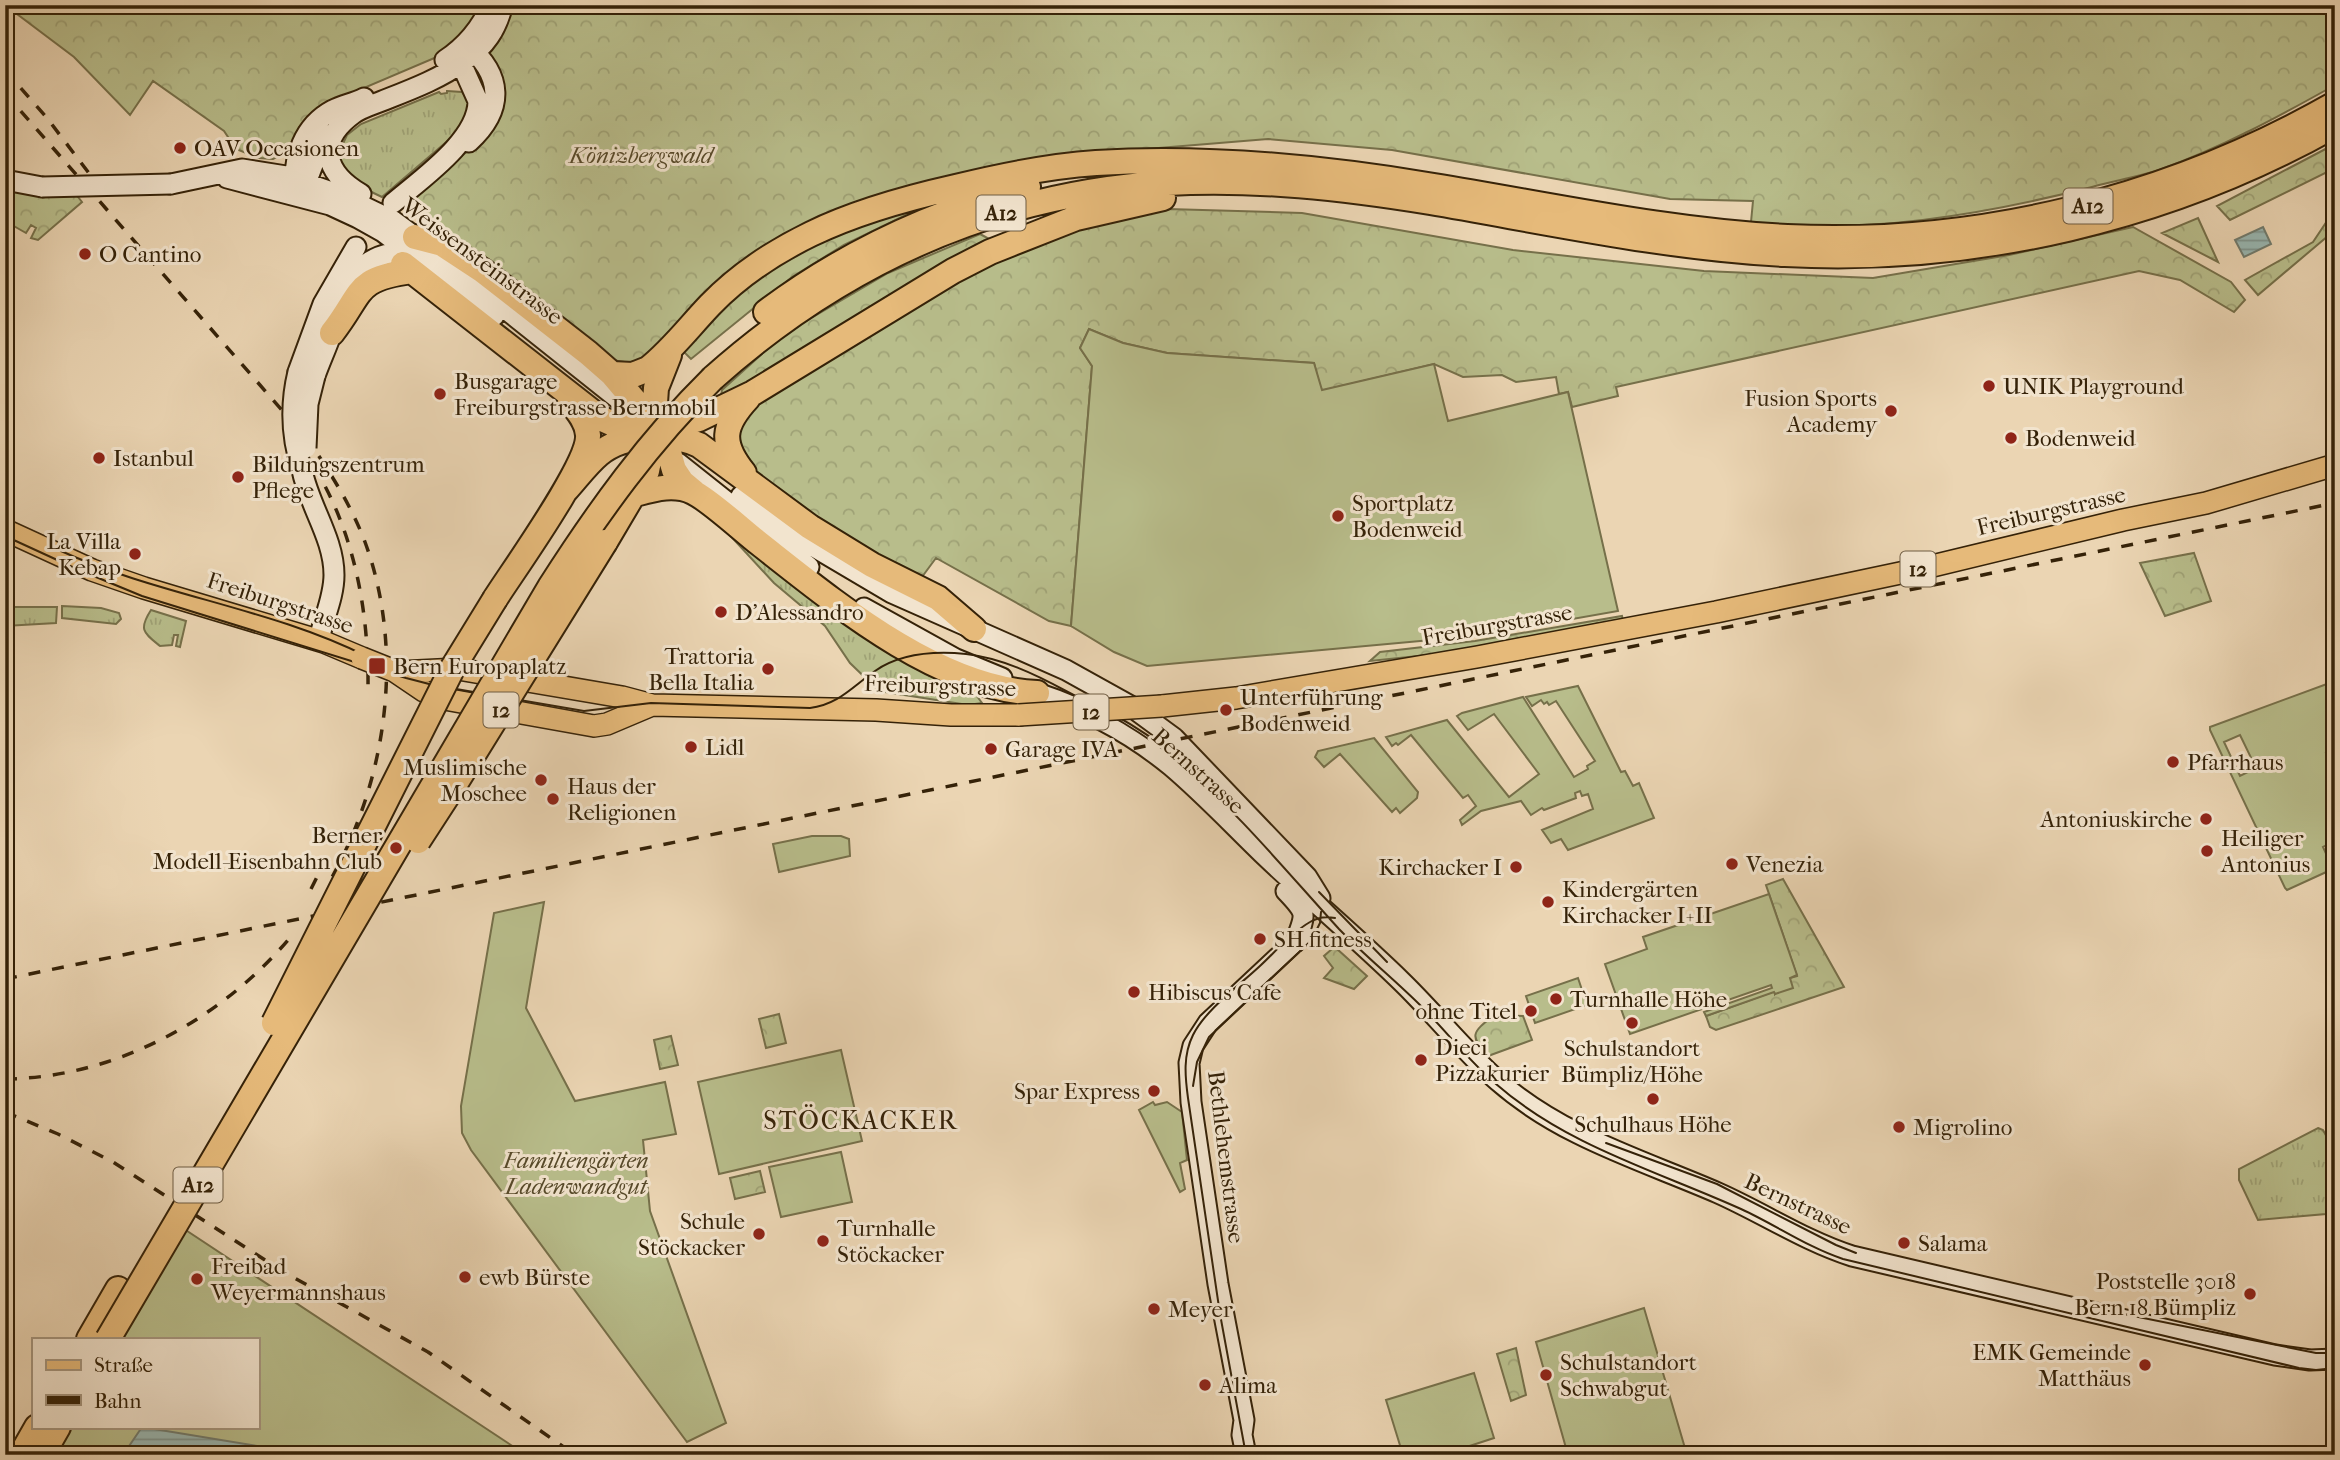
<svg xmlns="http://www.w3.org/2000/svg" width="2340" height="1460" font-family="'IM FELL French Canon',serif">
  <defs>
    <pattern id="grass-tufts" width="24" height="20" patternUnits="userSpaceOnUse" patternTransform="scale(1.75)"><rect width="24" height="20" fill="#b8bd8b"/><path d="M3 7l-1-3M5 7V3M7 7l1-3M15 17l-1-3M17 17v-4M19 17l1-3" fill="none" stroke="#9fa276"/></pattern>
    <pattern id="forest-crowns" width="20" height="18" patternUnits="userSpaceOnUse" patternTransform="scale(1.75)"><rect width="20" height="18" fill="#b8bd8b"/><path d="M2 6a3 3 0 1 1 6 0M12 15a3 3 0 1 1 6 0" fill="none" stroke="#9fa276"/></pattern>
    <pattern id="water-rules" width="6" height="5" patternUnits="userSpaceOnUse" patternTransform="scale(1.75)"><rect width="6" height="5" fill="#99b8b3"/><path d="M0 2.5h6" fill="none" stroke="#7e9590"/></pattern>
  </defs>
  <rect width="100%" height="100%" fill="#ebd5b3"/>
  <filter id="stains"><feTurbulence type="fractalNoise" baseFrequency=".00286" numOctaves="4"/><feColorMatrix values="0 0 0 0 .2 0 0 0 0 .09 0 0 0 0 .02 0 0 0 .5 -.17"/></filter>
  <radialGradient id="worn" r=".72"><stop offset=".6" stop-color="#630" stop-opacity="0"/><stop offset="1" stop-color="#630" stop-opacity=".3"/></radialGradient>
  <path fill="url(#grass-tufts)" stroke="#76704a" stroke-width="2" d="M447 91 462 92 468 101 469 112 458 132 382 197C362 188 340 176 339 152L347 135 361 124 439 92 441 94 447 93Z
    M726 531 973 691 982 703 968 705 879 691 850 663 825 626 774 583Z
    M62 606 101 608 119 613 121 619 116 624 62 618Z
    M5 607H57L56 623 5 626Z
    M151 610 186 621 180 647 176 646 178 635H174L172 645 160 646C144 633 138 630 151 610Z
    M2318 1128 2323 1130 2335 1152V1181L2326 1214 2258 1220 2239 1180V1169Z"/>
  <path fill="url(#forest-crowns)" stroke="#76704a" stroke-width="2" d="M5 5H2335V85C2278 117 2221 148 2159 170 2137 177 2114 181 2092 187 1982 215 1864 235 1751 222L1753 201 1670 199 1392 150 1268 139 1122 151 844 212 644 358 631 363 612 360 472 252 404 208 493 128 505 90 499 69 487 54 439 56 319 107 308 116 300 126 291 145 285 153 273 159 259 158 236 149 224 131 153 81 130 115 74 57Z
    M2335 144V186L2327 172 2230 220 2217 206Z
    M5 181 71 188 82 202 38 240 31 238 36 228 31 225 26 233 5 221Z
    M935 201 844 245 792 277 691 359 683 351 737 290 816 238Z
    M1168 209 1302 213 1513 250 1704 271 1873 278 2009 255 2133 227 2231 282 2245 300 2234 312 2180 280 2139 271 1616 387 1618 396 1572 407 1568 392 1559 394 1556 377 1516 382 1502 375 1463 377 1434 364 1321 391 1314 363 1167 353 1123 343 1089 329 1080 348 1092 366 1071 626 1049 621 936 558 919 581 782 498 733 451 736 420 770 390 896 314 989 264 1075 230Z
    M2335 209V230L2258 295 2245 280 2313 242Z
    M2198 218 2218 262 2162 233Z
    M980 234 993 241 720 401 722 390 784 334 888 273Z
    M2194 553 2211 601 2165 616 2140 563Z
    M1622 616 1623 621 1476 650 1370 661 1380 652 1475 641Z
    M1783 879 1844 987 1716 1030 1710 1027 1706 1016 1775 991V994L1790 978 1797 976 1766 885Z
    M1333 948 1337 949 1367 976 1354 989 1324 978 1333 968 1324 956Z
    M779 1014 786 1043 766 1048 759 1019Z
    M1494 1015 1523 1016 1532 1040 1488 1056C1468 1035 1473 1032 1494 1015Z
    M671 1036 678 1065 660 1069 654 1040Z
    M760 1171 765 1192 735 1199 730 1178Z
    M1516 1348 1526 1395 1511 1401 1497 1354Z"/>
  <path fill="#b8bd8b" stroke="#76704a" stroke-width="2" fill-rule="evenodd" d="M1089 329 1123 343 1167 353 1314 363 1322 390 1434 364 1448 421 1568 392 1618 611 1475 636 1147 666 1114 652 1071 626 1092 366 1080 348Z
    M2335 681V749L2326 753 2335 771V779L2332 774 2327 776 2331 783 2335 781V841L2323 847 2328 858 2335 855V868L2287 890 2285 888 2210 730V727ZM2240 735 2256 768 2240 776 2224 742Z
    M1578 686 1621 772 1625 771 1633 786 1639 783 1654 818 1568 850 1561 839 1551 843 1542 830 1593 809 1588 794 1582 796 1580 791 1575 793 1576 798 1544 810 1542 808 1531 815 1521 801 1481 811 1462 825 1460 820 1476 806 1468 795 1463 798 1411 735 1398 745 1396 743 1392 746 1386 737 1447 720 1509 797 1539 774 1494 714 1468 730 1457 716 1462 713 1523 697 1574 777 1588 769 1587 766 1595 761 1556 701 1549 705 1547 702 1544 704 1541 700 1532 706 1526 697Z
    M1374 738 1418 792 1417 798 1400 813 1396 808 1392 812 1340 754 1324 767 1315 757 1318 751Z
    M812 836H841L849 839 850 856 779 872 773 844Z
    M1769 894 1797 975 1790 978 1793 988 1775 994 1774 992 1706 1016 1704 1012 1772 988 1771 985 1630 1034 1605 964 1647 949 1643 937Z
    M544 902 526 1008 575 1101 665 1082 676 1134 643 1140 650 1211 726 1423 687 1442 471 1150 462 1133 461 1106 494 913Z
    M1578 978 1587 1005 1535 1023 1526 996Z
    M841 1050 862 1141 719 1174 698 1082Z
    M1153 1102 1155 1105 1167 1102 1182 1112 1187 1160 1180 1163 1185 1189 1180 1192 1139 1110Z
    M841 1152 852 1202 781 1217 769 1167Z
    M169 1219 526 1455H48L46 1427H257V1339H98Z
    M1644 1308 1687 1455H1568L1536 1342Z
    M1474 1373 1494 1438 1442 1455H1403L1386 1400Z"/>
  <path fill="url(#water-rules)" stroke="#717c6f" stroke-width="2" d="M2263 227 2271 244 2244 257 2235 240Z
    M142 1427 300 1453 301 1455H123Z"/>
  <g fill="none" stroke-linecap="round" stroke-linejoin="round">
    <g stroke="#352208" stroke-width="23">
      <path id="secondary" d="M466 44C503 75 505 109 469 142
        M445 60C466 46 481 28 491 5
        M227 178 330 205 358 218 383 232 494 316
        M5 180 42 187
        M171 184 242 169 286 176 340 195 392 220 415 237 626 405
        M295 189C293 158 303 126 333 110 343 105 354 103 364 98
        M298 192 309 175 325 134
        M361 194C325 173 315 142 353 114 361 108 372 105 382 101 410 90 440 79 464 61 486 46 496 30 503 5
        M393 203C421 179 478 140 478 101L457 54
        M298 372 323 304 356 247
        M315 376C320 362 326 349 331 335 346 290 351 253 409 251
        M678 463 809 567
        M302 470C309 506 334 538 334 575 334 598 323 619 319 640
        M741 496 799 538 892 593 1066 670 1129 705 1174 738 1307 877 1320 898
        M864 608 956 659 1002 678
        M1037 693C1086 709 1131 733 1171 766 1203 793 1232 824 1263 854 1308 897 1357 938 1402 982 1435 1014 1464 1051 1498 1081 1562 1137 1642 1160 1718 1193 1763 1213 1805 1241 1852 1256L2275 1355 2310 1360 2335 1359
        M1286 891C1307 913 1307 913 1295 942
        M1246 1455 1242 1435 1244 1420 1218 1284 1191 1102 1189 1063 1193 1046 1208 1023 1303 934"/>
    </g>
    <g stroke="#352208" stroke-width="24">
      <path id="primary" d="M5 530 92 570 144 588 324 642 362 658
        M393 670 424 691 439 698 594 726 607 724 652 705
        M398 672 458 669 622 697 652 705 876 710 951 715H1019
        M1162 706 1236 698 1477 657 1716 612 1924 568 2123 520 2206 503 2335 465"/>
    </g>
    <g stroke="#352208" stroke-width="28">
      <path id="highway" d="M415 237 442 244 483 271 588 353 612 374 634 400 649 430 650 456 647 471 605 542
        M403 264 600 418 620 427 642 430 672 427 699 419 753 393 953 271 990 252 1076 218 1163 198
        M766 312C845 253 933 212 1028 187
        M332 333C364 292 353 279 412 271
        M669 355 656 388 655 403 674 470 682 482 694 492
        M612 374 633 375 648 369C671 351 689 327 710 305 739 275 774 252 811 234 856 212 907 198 956 187 1001 176 1049 166 1096 163 1205 156 1326 168 1434 186 1551 205 1668 231 1787 237 1979 246 2168 199 2335 104
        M713 378C842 263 993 194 1167 183 1255 178 1344 188 1430 202 1548 222 1666 248 1785 254 1975 264 2169 219 2335 125
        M744 473C720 443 722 426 748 398
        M566 490C577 478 587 464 599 454 624 433 671 432 699 445L810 527 872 565 938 598 974 629
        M635 494C654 489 674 483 693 492 710 500 743 531 760 544 835 603 938 689 1037 693
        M495 599C514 569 590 464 588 435 587 422 579 412 570 402
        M89 1339 118 1289
        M21 1455 37 1427
        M42 1455 58 1427"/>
    </g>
    <use href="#secondary" stroke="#f2e4ce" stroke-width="19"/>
    <use href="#primary" stroke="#e6ba7a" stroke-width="21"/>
    <use href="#highway" stroke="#e6ba7a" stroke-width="24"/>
    <path stroke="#352208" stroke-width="2" d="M5 536 79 570 142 596 406 678 433 685 584 711 651 703 810 708C838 705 853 686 875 671 901 653 935 651 966 654 1001 658 1035 674 1066 691 1104 711 1144 733 1178 761 1237 811 1287 872 1339 929 1365 956 1395 980 1422 1007 1447 1032 1469 1061 1496 1084 1567 1146 1657 1171 1741 1209 1776 1225 1807 1247 1843 1259L2299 1368 2316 1370 2335 1368
      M61 551C160 596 271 608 368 657
      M1319 892 1387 962
      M1193 1086 1197 1062 1209 1037 1311 941 1320 923 1321 912
      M1606 1143 1717 1184 1836 1245 1856 1253
      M2084 1306 2316 1353H2335
      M1246 1455 1220 1314 1188 1098C1185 1076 1183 1055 1193 1035 1206 1009 1240 985 1261 965 1276 951 1291 933 1310 922 1318 917 1325 916 1335 918"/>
    <path stroke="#352208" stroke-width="3.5" stroke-dasharray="12 12" stroke-linecap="butt" d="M5 70 47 118 104 193
      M5 93 308 440C330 472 351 505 365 542 406 654 386 785 327 886
      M300 446C351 515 369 603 368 688
      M311 889 325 861
      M5 979 2335 503
      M5 1079C113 1078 219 1021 288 940
      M5 1112 58 1134 113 1162 282 1271 428 1352 575 1455"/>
    <g stroke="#352208" stroke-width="23" stroke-linecap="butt">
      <path id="secondary-bridge" d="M42 187 171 184
        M298 372C290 405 291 437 302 470
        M306 448 308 404 315 376"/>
    </g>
    <g stroke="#352208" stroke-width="24" stroke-linecap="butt">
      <path id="primary-bridge" d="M362 658 392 670
        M1019 715 1162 706"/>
    </g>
    <g stroke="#352208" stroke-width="28" stroke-linecap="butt">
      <path id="highway-bridge" d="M418 841 455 784 605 542
        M274 1023 452 669 495 599
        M108 1339 550 587C598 512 649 441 713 378"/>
    </g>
    <use href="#secondary-bridge" stroke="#f2e4ce" stroke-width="19"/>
    <use href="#primary-bridge" stroke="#e6ba7a" stroke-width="21"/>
    <use href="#highway-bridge" stroke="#e6ba7a" stroke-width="24"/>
  </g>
  <g fill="#8f2418" stroke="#f2e4ce" stroke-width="2.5">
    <circle cx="180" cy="148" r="7"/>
    <circle cx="85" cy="254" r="7"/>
    <circle cx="1989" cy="386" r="7"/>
    <circle cx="440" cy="394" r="7"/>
    <circle cx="1891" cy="411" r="7"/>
    <circle cx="2011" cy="438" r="7"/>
    <circle cx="99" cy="458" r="7"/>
    <circle cx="238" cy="477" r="7"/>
    <circle cx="1338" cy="516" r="7"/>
    <circle cx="135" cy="554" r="7"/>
    <circle cx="721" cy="612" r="7"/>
    <rect x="368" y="657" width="18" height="18" rx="3.5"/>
    <circle cx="768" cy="669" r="7"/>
    <circle cx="1226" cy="710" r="7"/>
    <circle cx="691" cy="747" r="7"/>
    <circle cx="991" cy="749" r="7"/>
    <circle cx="2173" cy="762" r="7"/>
    <circle cx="541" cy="780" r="7"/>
    <circle cx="553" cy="799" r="7"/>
    <circle cx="2206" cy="819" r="7"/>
    <circle cx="396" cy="848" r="7"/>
    <circle cx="2207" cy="851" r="7"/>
    <circle cx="1732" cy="864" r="7"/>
    <circle cx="1516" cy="867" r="7"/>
    <circle cx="1548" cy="902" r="7"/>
    <circle cx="1260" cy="939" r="7"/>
    <circle cx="1134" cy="992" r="7"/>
    <circle cx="1556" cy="999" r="7"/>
    <circle cx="1531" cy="1011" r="7"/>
    <circle cx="1632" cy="1023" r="7"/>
    <circle cx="1421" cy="1060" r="7"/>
    <circle cx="1154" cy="1091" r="7"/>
    <circle cx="1653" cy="1099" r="7"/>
    <circle cx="1899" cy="1127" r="7"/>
    <circle cx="759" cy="1234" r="7"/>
    <circle cx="823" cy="1241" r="7"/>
    <circle cx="1904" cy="1243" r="7"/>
    <circle cx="465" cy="1277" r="7"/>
    <circle cx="197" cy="1279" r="7"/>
    <circle cx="2250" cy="1294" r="7"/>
    <circle cx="1154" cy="1309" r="7"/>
    <circle cx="2145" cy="1365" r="7"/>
    <circle cx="1546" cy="1375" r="7"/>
    <circle cx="1205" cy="1385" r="7"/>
  </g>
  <g text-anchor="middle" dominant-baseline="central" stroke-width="6" stroke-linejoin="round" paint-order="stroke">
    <g fill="#f2e4ce" stroke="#6e5c43" stroke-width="2">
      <rect x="2063.5" y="188.5" width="49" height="35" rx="5"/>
      <rect x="976.5" y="195.5" width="49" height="35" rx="5"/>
      <rect x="1900.5" y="551.5" width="35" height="35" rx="5"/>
      <rect x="483.5" y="692.5" width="35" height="35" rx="5"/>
      <rect x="1073.5" y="694.5" width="35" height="35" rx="5"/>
      <rect x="173.5" y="1167.5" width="49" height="35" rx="5"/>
    </g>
    <g font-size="21" font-weight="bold" fill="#352208">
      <text x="2088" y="206">A12</text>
      <text x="1001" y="213">A12</text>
      <text x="1918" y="569">12</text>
      <text x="501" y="710">12</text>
      <text x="1091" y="712">12</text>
      <text x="198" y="1185">A12</text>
    </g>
    <g font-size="23" fill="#352208" stroke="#f2e4ce" text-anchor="start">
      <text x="194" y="148">OAV Occasionen</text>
      <text x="99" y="254">O Cantino</text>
      <text x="454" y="381">Busgarage<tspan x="454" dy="26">Freiburgstrasse Bernmobil</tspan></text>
      <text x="2003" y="386">UNIK Playground</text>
      <text x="1877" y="398" text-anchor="end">Fusion Sports<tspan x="1877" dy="26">Academy</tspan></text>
      <text x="2025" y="438">Bodenweid</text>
      <text x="113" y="458">Istanbul</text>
      <text x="252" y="464">Bildungszentrum<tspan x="252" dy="26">Pflege</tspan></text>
      <text x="1352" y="503">Sportplatz<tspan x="1352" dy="26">Bodenweid</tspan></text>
      <text x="121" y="541" text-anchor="end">La Villa<tspan x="121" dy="26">Kebap</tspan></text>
      <text x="735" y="612">D'Alessandro</text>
      <text x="754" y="656" text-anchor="end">Trattoria<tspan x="754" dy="26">Bella Italia</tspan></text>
      <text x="393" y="666">Bern Europaplatz</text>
      <text x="1240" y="697">Unterführung<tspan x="1240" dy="26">Bodenweid</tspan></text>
      <text x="705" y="747">Lidl</text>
      <text x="1005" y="749">Garage IVA</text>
      <text x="2187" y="762">Pfarrhaus</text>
      <text x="527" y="767" text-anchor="end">Muslimische<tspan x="527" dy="26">Moschee</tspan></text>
      <text x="567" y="786">Haus der<tspan x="567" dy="26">Religionen</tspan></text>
      <text x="2192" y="819" text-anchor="end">Antoniuskirche</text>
      <text x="382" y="835" text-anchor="end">Berner<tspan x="382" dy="26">Modell-Eisenbahn Club</tspan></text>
      <text x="2221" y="838">Heiliger<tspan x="2221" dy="26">Antonius</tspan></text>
      <text x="1746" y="864">Venezia</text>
      <text x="1502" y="867" text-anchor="end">Kirchacker I</text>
      <text x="1562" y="889">Kindergärten<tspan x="1562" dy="26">Kirchacker I+II</tspan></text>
      <text x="1274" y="939">SH fitness</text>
      <text x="1148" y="992">Hibiscus Cafe</text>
      <text x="1570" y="999">Turnhalle Höhe</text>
      <text x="1517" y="1011" text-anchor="end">ohne Titel</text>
      <text x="1435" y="1047">Dieci<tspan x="1435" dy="26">Pizzakurier</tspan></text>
      <text x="1632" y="1048" text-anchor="middle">Schulstandort<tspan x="1632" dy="26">Bümpliz/Höhe</tspan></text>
      <text x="1140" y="1091" text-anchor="end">Spar Express</text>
      <text x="1653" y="1124" text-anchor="middle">Schulhaus Höhe</text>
      <text x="1913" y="1127">Migrolino</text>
      <text x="745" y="1221" text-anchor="end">Schule<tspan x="745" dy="26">Stöckacker</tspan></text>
      <text x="837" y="1228">Turnhalle<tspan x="837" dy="26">Stöckacker</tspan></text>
      <text x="1918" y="1243">Salama</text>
      <text x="211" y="1266">Freibad<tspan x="211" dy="26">Weyermannshaus</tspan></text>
      <text x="479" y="1277">ewb Bürste</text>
      <text x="2236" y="1281" text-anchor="end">Poststelle 3018<tspan x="2236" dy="26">Bern 18 Bümpliz</tspan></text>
      <text x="1168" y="1309">Meyer</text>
      <text x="2131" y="1352" text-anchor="end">EMK Gemeinde<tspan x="2131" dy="26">Matthäus</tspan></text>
      <text x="1560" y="1362">Schulstandort<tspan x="1560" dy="26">Schwabgut</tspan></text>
      <text x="1219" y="1385">Alima</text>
    </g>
    <g font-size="23" font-style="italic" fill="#564929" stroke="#f2e4ce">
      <text x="641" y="155">Könizbergwald</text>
      <text x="576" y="1160">Familiengärten<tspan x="576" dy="26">Ladenwandgut</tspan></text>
    </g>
    <g font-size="23" fill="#352208" stroke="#f2e4ce">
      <text transform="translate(482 261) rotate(37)">Weissensteinstrasse</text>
      <text transform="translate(2051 511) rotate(-13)">Freiburgstrasse</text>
      <text transform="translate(280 603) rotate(18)">Freiburgstrasse</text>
      <text transform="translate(1497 625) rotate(-10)">Freiburgstrasse</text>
      <text transform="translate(940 686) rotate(2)">Freiburgstrasse</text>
      <text transform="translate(1198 771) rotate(42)">Bernstrasse</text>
      <text transform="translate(1226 1157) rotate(83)">Bethlehemstrasse</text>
      <text transform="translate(1798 1204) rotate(25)">Bernstrasse</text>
    </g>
    <g font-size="26" letter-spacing="2" fill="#352208" stroke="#f2e4ce">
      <text x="861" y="1120">STÖCKACKER</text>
    </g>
  </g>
  <rect width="2340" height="1460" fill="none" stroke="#ebd5b3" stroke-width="28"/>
  <rect x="7" y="7" width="2326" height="1446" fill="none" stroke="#352208" stroke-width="3.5"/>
  <rect x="14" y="14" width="2312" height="1432" fill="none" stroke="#352208" stroke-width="2"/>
  <rect x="32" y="1338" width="228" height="91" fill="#f2e4ce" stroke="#a6967f" stroke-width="2"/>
  <rect x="46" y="1360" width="35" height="10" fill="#e6ba7a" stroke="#a6967f" stroke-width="2"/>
  <text x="94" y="1372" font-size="21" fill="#352208">Straße</text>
  <rect x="46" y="1395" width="35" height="10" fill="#352208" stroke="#a6967f" stroke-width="2"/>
  <text x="94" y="1408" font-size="21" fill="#352208">Bahn</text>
  <rect width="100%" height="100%" filter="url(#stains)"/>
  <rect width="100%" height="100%" fill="url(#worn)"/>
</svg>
